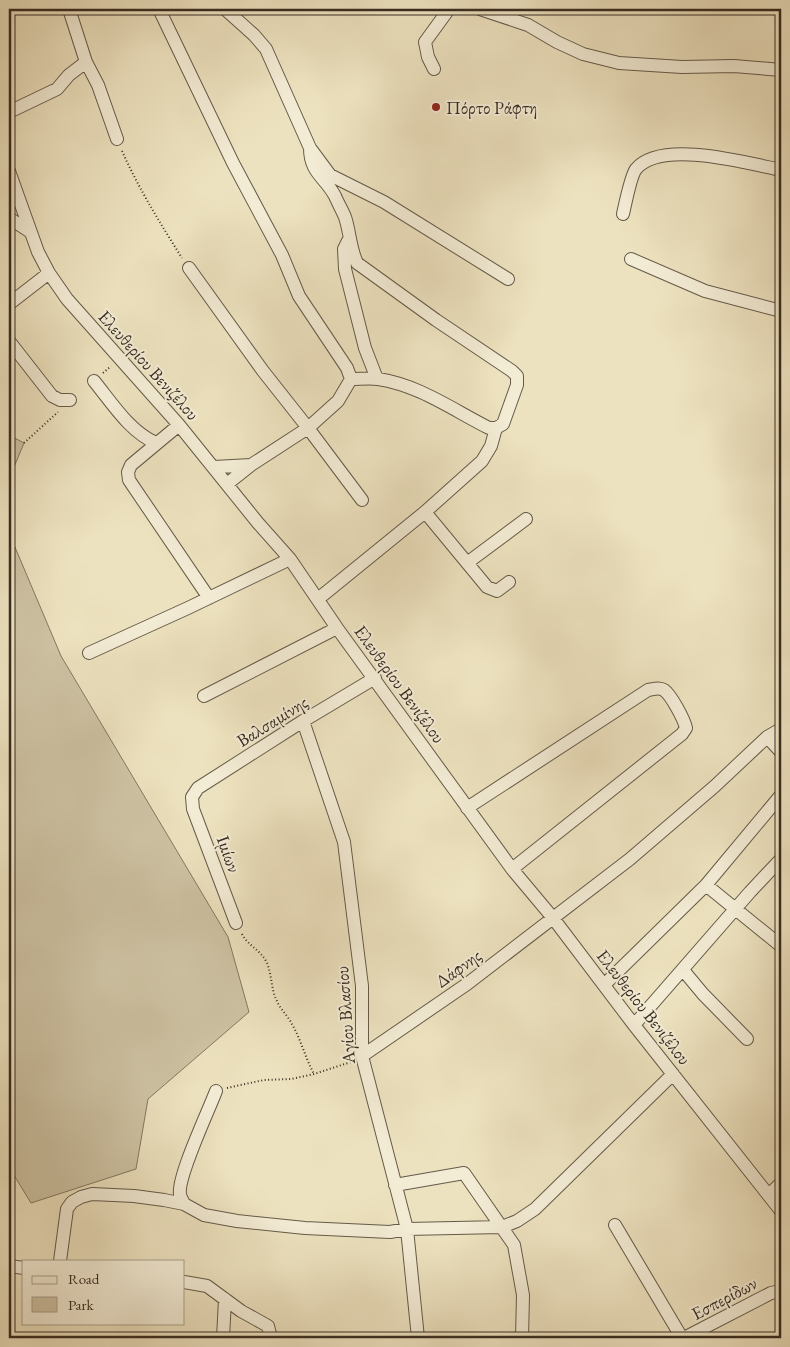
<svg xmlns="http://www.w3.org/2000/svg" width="790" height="1347" font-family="'EB Garamond',serif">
  <rect width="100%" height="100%" fill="#ede2bf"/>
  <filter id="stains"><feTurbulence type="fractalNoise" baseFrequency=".004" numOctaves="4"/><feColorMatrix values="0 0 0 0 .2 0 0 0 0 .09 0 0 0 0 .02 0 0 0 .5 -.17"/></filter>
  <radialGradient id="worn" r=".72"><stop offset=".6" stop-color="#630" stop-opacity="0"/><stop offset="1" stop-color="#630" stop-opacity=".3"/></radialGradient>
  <path fill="#cec3a4" stroke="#837863" d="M9 435 24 443 9 479Z
    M9 533 61 656 228 937 249 1012 148 1099 136 1169 31 1203 9 1167Z"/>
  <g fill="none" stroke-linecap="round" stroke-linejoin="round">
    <g stroke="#655a49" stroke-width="14">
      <path id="minor" d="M69 9 86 62 98 85 117 139
        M159 9 233 163 282 255 299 296 347 368 351 379 338 401 308 428 263 371 189 268
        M225 9 254 35 266 49 310 148 330 175 384 202 508 279
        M480 9 528 25 557 42 583 54 619 63 682 67 734 66 781 70
        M434 69 428 57 425 42 449 9
        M9 112 57 89 69 75 86 62
        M310 148C310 173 325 177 335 196 338 203 342 210 345 217 350 232 350 248 357 263L436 320 512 371 517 376V385L503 424 496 428H489C453 410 419 385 378 379 370 378 360 379 351 379
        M9 171 38 252 49 273 67 299 179 425 258 523 290 559 337 628 512 869 553 918 634 1025 781 1211
        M623 214C625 205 631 175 636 169 661 139 747 163 781 170
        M9 218 29 231
        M348 241 344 249 345 269 365 348 377 379
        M631 259 705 291 781 311
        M9 304 49 273
        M9 341 52 396 60 400H70
        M94 381C112 403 130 432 156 443
        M179 425 131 465 128 472 129 480 209 598
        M214 467 251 465
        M227 484 251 465 308 428 362 500
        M425 512 487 587 497 591 509 582
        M467 563 526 519
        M318 599 425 512 482 461 491 446 496 428
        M89 653 188 608 290 559
        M204 696 337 628
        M303 721 344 842 362 986V1056L407 1229 418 1338
        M767 737 781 752
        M467 808 648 690C654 689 659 687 664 690 671 695 684 719 686 728L682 734 512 869
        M706 885 781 946
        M236 923 193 809 192 797 198 788 303 721 375 678
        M683 970 703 994 747 1039
        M604 985 706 885 781 795
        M634 1025 750 892 781 859
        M362 1056 467 984 630 859 715 786 767 737 781 729
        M395 1185 464 1173 514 1245 523 1295 522 1338
        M769 1195 781 1183
        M184 1204C183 1201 180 1197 180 1194 177 1177 209 1110 216 1091
        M615 1225 682 1338
        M60 1261 67 1209 72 1202 81 1197 92 1194 134 1196 164 1200 184 1204 204 1215 237 1221 305 1228 390 1232 407 1229 502 1227 517 1221 535 1209 673 1074
        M9 1266 24 1268
        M184 1282 207 1286 241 1311 268 1326 271 1338
        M223 1338 225 1299
        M684 1338 771 1293 781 1291"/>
    </g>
    <path stroke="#382c22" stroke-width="2" stroke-dasharray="1 2.5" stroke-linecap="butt" d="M122 151C139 189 160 223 182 258
      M103 373 111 366
      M24 443 58 412
      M242 934C248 946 261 950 267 963 272 975 271 990 277 1001 280 1009 288 1016 292 1024 301 1040 305 1057 314 1074
      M227 1088 264 1080 291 1079 314 1074 351 1062"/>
    <use href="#minor" stroke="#f3ecd5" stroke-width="12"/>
  </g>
  <circle fill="#8f2418" stroke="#f3ecd5" stroke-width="2" cx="436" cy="107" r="5"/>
  <g text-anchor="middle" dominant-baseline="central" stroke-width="4" stroke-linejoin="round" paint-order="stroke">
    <g font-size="18" fill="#382c22" stroke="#f3ecd5" text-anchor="start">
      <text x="446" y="107">Πόρτο Ράφτη</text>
    </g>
    <g font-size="18" fill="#382c22" stroke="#f3ecd5">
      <text transform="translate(149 365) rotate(48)">Ελευθερίου Βενιζέλου</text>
      <text transform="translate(400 684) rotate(54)">Ελευθερίου Βενιζέλου</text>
      <text transform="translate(272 721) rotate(-32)">Βαλσαμίνης</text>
      <text transform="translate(229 854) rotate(70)">Ιμίων</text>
      <text transform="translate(458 968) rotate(-36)">Δάφνης</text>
      <text transform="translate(644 1007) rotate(52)">Ελευθερίου Βενιζέλου</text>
      <text transform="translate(345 1015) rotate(-94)">Αγίου Βλασίου</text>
      <text transform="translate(724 1298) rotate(-28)">Εσπερίδων</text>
    </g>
  </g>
  <rect width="790" height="1347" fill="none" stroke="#ede2bf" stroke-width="30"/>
  <rect x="10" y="10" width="770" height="1327" fill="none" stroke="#382c22" stroke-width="2.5"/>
  <rect x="15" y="15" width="760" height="1317" fill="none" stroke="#382c22"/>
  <rect x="22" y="1260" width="162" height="65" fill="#f3ecd5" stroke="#a89f8d"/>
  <rect x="32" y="1276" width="25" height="8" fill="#f3ecd5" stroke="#a89f8d"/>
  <text x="68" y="1284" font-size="15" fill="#382c22">Road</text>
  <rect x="32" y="1297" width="25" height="15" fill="#cec3a4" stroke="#a89f8d"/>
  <text x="68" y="1310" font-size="15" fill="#382c22">Park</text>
  <rect width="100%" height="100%" filter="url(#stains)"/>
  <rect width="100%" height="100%" fill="url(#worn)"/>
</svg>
